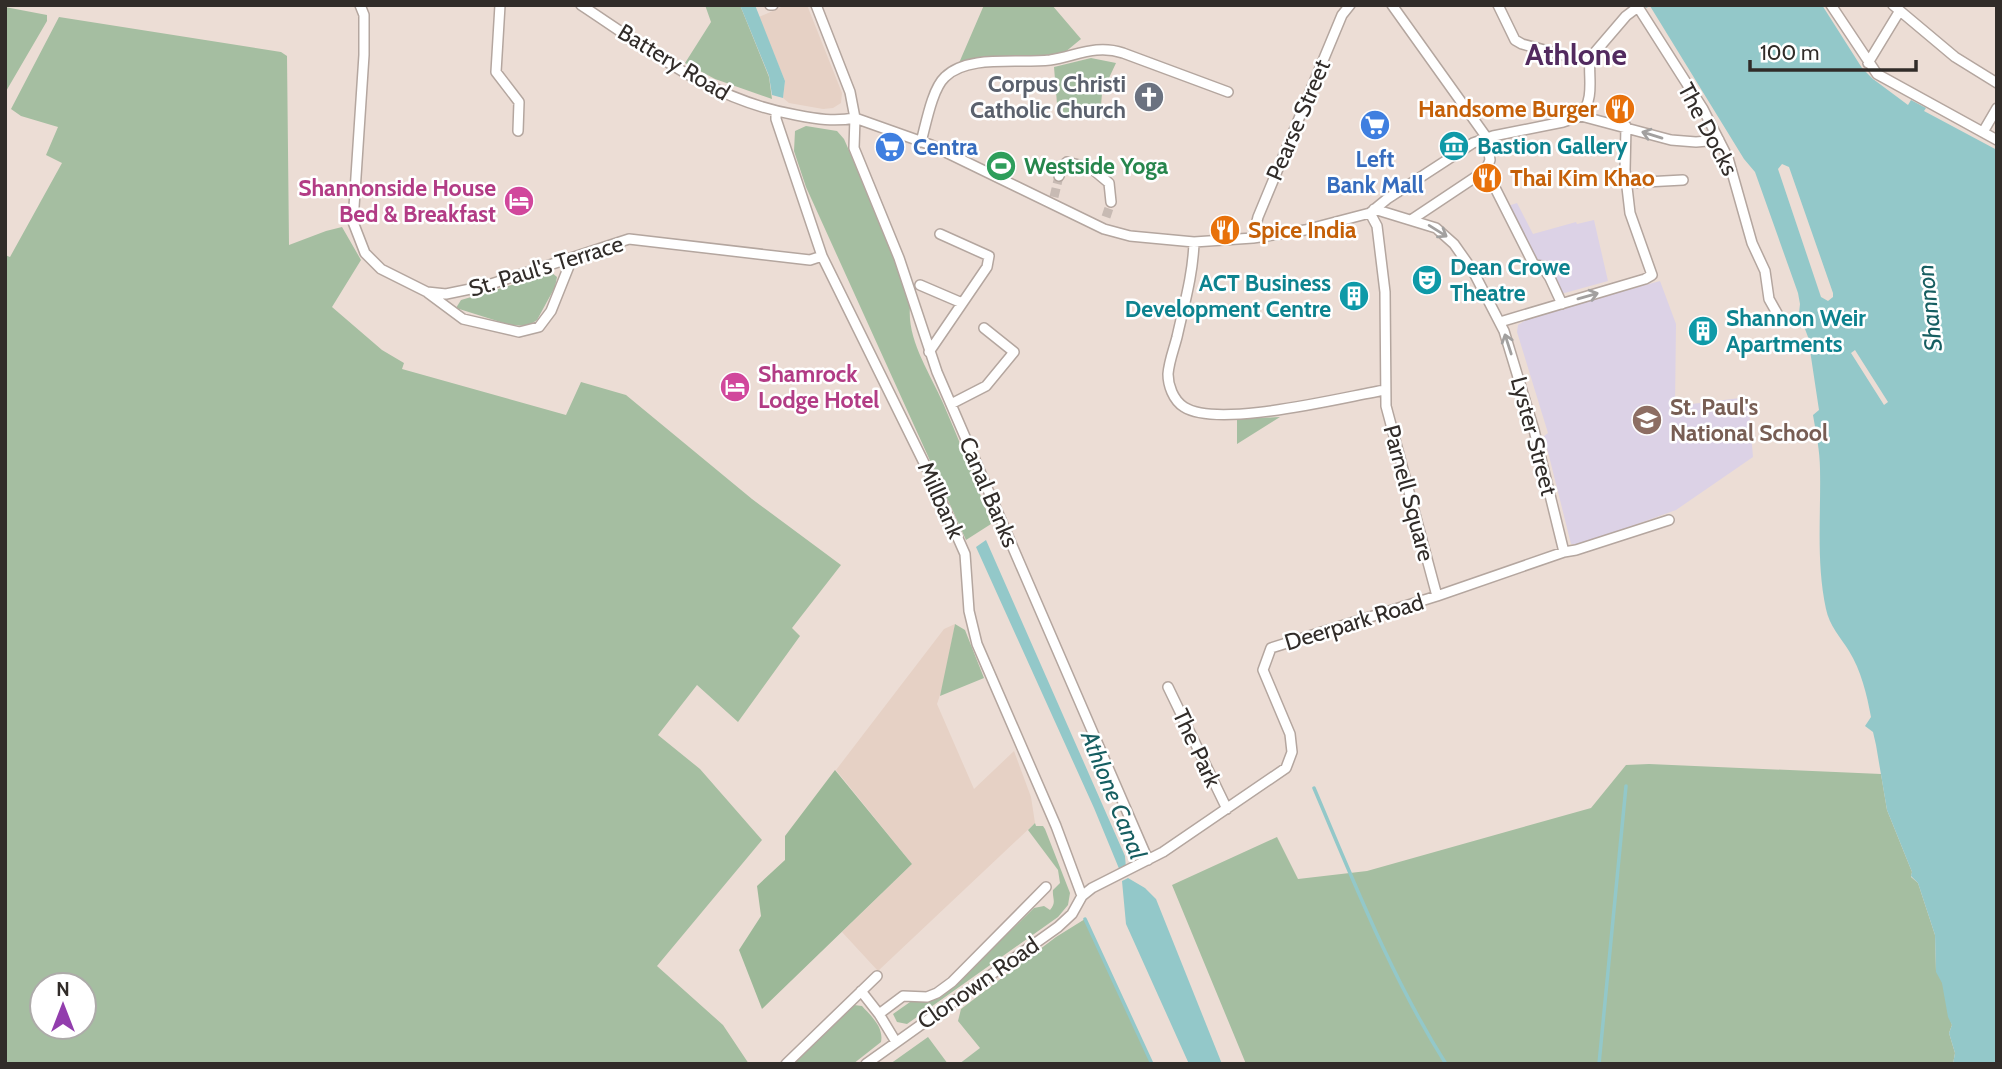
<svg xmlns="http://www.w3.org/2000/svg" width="2002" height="1069" font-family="Cabin,sans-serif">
  <rect width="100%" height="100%" fill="#ecddd5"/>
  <path fill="#e6d1c5" d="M786 5H807L842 93 841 103 833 108 823 109 789 103 783 98 785 81 759 17Z
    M955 624 943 686 937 704 974 789 1014 751 1031 797 1035 823 878 971 842 932 912 864 836 770 944 629Z"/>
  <path fill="#dcd2e6" d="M1517 203 1533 234 1576 222 1577 224 1594 220 1608 281 1561 294 1536 263 1508 206Z
    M1660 281 1676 324 1675 406 1748 397 1753 457 1676 510 1579 545 1571 544 1544 436 1548 433 1517 332 1518 325 1530 317Z"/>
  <path fill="#a5bea1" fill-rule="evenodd" d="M705 5H740L769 77 772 99 715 79 685 63 711 22Z
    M984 5H1052L1081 39 1064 53 1042 57 968 60 959 63Z
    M5 7 47 15V21L5 93Z
    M59 17 281 52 287 56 289 245 326 231 342 227 361 260 332 307 382 350 404 363 402 369 566 415 581 382 626 395 752 499 841 565 792 628 800 636 738 722 697 685 658 735 700 769 762 840 657 966 723 1025 749 1064H5V255L10 257 62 163 46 155 58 127 21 116 11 109ZM84 985V1027H42V985Z
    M1091 58 1116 63 1102 93 1100 120 1058 116 1054 67Z
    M806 126 837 131 844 139 886 235 910 307C907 340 930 373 943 403 960 443 977 483 991 524L966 540 806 187 794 151 795 131Z
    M552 273 557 277 555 287 537 320 528 326 510 325 456 308 461 300Z
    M1280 417 1237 444V419Z
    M955 624 965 630 984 678 940 696Z
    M1649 764 1881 774 1887 810 1912 872 1911 877 1918 883 1935 935 1936 971C1947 982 1946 1010 1952 1025L1949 1033 1955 1053 1953 1064H1246L1172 885 1277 837 1298 879 1367 871 1591 808 1626 765Z
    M1035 823 1036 826H1043L1045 829 1070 893 1068 905 1058 917 907 1024 897 1022 893 1014 910 1002H916V999H937L945 994 1034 908 1044 906 1050 910C1057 902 1052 898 1053 890L1060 883 1058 870 1028 830Z
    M1085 919 1152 1064H959L980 1048 958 1021 961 1009 1056 937Z
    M854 1005 862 1006C871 1016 884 1027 881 1042L853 1064H793Z
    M928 1037 948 1064H890Z"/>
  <path fill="#9cb898" d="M835 770 912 864 762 1009 739 950 761 916 757 886 785 860V836Z"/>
  <path fill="#93c8c9" d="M740 5H755L785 81 783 98 772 95 769 76Z
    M1644 5H1822L1862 68 1873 79 1908 105 1911 100 1926 108 1924 111 1997 150V1064H1953L1955 1053 1949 1033 1952 1025 1948 1017 1942 983 1936 972 1935 935 1918 883 1911 876 1912 872 1887 810 1876 745 1873 732 1865 726 1871 717C1867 695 1861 670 1849 651 1841 638 1829 625 1826 609 1816 563 1821 515 1820 469 1820 451 1816 433 1813 415L1819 410 1808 337 1799 313 1800 304 1798 293 1755 172 1744 159 1650 6 1646 8Z
    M986 540 1125 856 1126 868 1120 871 1094 808 976 547Z
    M1128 878 1145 888 1156 899 1222 1064H1189L1126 924 1122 881Z"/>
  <path fill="#ecddd5" d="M1782 164 1789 167 1833 293V297L1828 301 1821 297 1778 169Z
    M1855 350 1888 402 1884 405 1851 353Z"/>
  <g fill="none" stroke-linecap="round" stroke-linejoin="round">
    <path stroke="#93c8c9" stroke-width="3.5" d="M1314 788C1354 882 1391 977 1446 1064
      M1085 919 1152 1064
      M1599 1064 1626 786"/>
    <path stroke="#c7bab3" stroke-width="9" stroke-dasharray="9 4.5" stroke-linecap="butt" d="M1054 197 1059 176
      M1106 217 1111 202"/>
    <g stroke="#b4a69f" stroke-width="12">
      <path id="street" d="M360 5 364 15V55L353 222 365 253 381 269 427 292 446 294 485 286 629 239 810 260 822 256
        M500 5 496 72 519 102 518 131
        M581 5C651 51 711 100 796 115 817 119 834 122 855 118
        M770 5H773
        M816 5 850 92 855 118 854 148 899 258 937 372 1148 860
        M1392 5 1487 138
        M1498 5 1515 40 1522 44 1589 62
        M1831 5 1877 74 1997 140
        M1893 5 1955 57 1997 83
        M1868 63 1899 12
        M776 112V119L822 256 930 475 965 554 969 611 977 644 1056 826 1082 896
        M1581 116C1595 96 1588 79 1590 58L1626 16 1638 7 1703 109 1728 158 1752 243 1765 271 1769 299 1778 315
        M1581 116 1671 140 1696 142 1719 140
        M855 118 931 145 1104 229 1130 236 1194 242 1253 238 1305 230 1370 213 1387 199 1473 143 1493 136 1563 122 1581 116
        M1983 132 1997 108
        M921 142C926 124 932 89 945 77 968 54 1019 64 1050 60 1076 56 1096 44 1123 53L1228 92
        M1486 170 1534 265 1542 266 1550 278 1562 304
        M1059 176 1061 167 1067 162 1091 168 1109 183 1111 202
        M1627 183 1683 180
        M1374 209 1436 228 1454 244 1473 271 1504 331 1534 430 1564 552
        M1370 213 1377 226 1385 292 1386 406 1437 596
        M1411 220 1486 170 1490 160 1487 138
        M1253 238 1258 217 1342 15 1350 5
        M1194 242C1193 275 1184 305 1177 337 1174 349 1169 361 1168 374 1168 385 1173 400 1184 407 1218 429 1343 397 1385 390
        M920 285 962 303
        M428 293 463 319 519 332 539 327 551 311 569 266 567 259
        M1500 322 1645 279 1652 275 1630 213 1625 170 1626 126
        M929 352 987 267 989 256 940 234
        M951 404 986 386 1014 352 984 328
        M1168 687 1227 809
        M861 991 879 1014 896 1042
        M879 1014 903 996 927 997 937 993 952 982 1046 887
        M786 1064 877 976
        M866 1064 1058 927 1072 914 1082 896 1092 888 1163 852 1286 768 1292 752 1290 734 1263 670 1271 648 1437 596 1564 552 1576 550 1669 520"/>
    </g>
    <use href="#street" stroke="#fff" stroke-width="9"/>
  </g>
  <defs><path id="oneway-shaft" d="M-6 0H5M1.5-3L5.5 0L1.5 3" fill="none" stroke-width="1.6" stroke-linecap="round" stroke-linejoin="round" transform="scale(1.75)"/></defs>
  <g stroke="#a2a09f">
    <use href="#oneway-shaft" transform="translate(1652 135) rotate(-163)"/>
    <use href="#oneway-shaft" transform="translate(1438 231) rotate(32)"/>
    <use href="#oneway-shaft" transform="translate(1588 296) rotate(-16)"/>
    <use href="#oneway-shaft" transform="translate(1508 344) rotate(-108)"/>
  </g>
  <defs>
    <g id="church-disc" transform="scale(1.575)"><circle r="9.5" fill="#6b7280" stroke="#fff"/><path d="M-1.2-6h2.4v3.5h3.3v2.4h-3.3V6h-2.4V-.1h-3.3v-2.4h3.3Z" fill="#fff"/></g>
    <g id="restaurant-disc" transform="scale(1.575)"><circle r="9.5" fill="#e8710a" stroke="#fff"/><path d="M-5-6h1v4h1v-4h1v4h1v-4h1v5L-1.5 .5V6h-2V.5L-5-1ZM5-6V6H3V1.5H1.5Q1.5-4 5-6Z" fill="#fff"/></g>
    <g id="supermarket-disc" transform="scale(1.575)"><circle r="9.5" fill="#3f7fe0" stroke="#fff"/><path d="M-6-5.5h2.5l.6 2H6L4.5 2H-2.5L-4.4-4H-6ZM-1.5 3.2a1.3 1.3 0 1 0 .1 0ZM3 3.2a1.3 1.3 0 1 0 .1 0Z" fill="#fff"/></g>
    <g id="museum-disc" transform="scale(1.575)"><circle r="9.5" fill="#0f9aa8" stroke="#fff"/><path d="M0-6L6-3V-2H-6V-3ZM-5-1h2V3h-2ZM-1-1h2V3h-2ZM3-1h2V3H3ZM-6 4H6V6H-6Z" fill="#fff"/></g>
    <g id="stadium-disc" transform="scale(1.575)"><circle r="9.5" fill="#2e9e5b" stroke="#fff"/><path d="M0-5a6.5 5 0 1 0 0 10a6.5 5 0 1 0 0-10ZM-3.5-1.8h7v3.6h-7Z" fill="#fff"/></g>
    <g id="hotel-disc" transform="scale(1.575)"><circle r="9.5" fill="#d1479c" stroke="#fff"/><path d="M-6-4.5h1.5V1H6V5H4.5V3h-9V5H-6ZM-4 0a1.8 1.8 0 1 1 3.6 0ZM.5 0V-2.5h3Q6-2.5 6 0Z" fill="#fff"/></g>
    <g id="theatre-disc" transform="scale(1.575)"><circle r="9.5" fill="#0f9aa8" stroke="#fff"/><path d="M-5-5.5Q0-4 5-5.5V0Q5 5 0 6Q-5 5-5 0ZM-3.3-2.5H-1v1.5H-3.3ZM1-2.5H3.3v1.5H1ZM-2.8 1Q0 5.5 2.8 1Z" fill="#fff"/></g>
    <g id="building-disc" transform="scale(1.575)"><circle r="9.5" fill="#0f9aa8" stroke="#fff"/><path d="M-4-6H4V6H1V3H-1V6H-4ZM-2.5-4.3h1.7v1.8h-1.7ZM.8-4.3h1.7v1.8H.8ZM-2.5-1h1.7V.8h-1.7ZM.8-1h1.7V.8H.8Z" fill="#fff"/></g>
    <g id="school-disc" transform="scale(1.575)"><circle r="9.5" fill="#8d6e63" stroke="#fff"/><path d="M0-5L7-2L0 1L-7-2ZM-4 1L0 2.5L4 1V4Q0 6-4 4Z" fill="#fff"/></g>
  </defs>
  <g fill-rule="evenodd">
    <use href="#church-disc" x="1149" y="97"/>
    <use href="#restaurant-disc" x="1620" y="109"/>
    <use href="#supermarket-disc" x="1375" y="125"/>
    <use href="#museum-disc" x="1454" y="146"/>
    <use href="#supermarket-disc" x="890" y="147"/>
    <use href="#stadium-disc" x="1001" y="166"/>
    <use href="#restaurant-disc" x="1487" y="178"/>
    <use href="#hotel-disc" x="519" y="201"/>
    <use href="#restaurant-disc" x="1225" y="230"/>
    <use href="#theatre-disc" x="1427" y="280"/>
    <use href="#building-disc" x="1354" y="296"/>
    <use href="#building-disc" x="1703" y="331"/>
    <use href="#hotel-disc" x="735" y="387"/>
    <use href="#school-disc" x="1647" y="420"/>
  </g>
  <g text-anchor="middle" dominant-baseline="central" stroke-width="5" stroke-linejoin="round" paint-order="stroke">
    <g font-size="23" fill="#312c29" stroke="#fff">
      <text transform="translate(674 62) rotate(31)">Battery Road</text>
      <text transform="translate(1298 120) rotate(-67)">Pearse Street</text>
      <text transform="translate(1708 129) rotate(62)">The Docks</text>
      <text transform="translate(546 266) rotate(-17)">St. Paul's Terrace</text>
      <text transform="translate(1534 436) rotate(75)">Lyster Street</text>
      <text transform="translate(989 492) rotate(67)">Canal Banks</text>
      <text transform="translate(1409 493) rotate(75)">Parnell Square</text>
      <text transform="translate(941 500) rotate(66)">Millbank</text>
      <text transform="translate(1354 622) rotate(-17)">Deerpark Road</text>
      <text transform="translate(1197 748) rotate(65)">The Park</text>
      <text transform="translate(978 983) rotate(-35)">Clonown Road</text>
    </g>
    <g font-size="23" font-weight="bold" fill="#5b616d" stroke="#fff" text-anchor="end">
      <text x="1126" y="84">Corpus Christi<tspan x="1126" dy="26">Catholic Church</tspan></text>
    </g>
    <g font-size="23" font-weight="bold" fill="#c56008" stroke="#fff" text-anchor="start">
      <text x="1597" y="109" text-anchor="end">Handsome Burger</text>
      <text x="1510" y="178">Thai Kim Khao</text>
      <text x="1248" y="230">Spice India</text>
    </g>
    <g font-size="23" font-weight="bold" fill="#0d838f" stroke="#fff" text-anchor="start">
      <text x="1477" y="146">Bastion Gallery</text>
      <text x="1450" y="267">Dean Crowe<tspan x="1450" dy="26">Theatre</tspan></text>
      <text x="1331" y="283" text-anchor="end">ACT Business<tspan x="1331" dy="26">Development Centre</tspan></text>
      <text x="1726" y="318">Shannon Weir<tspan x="1726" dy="26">Apartments</tspan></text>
    </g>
    <g font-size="23" font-weight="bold" fill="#366cbe" stroke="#fff" text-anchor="start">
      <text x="913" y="147">Centra</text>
      <text x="1375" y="159" text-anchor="middle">Left<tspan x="1375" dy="26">Bank Mall</tspan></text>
    </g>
    <g font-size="23" font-weight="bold" fill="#27864d" stroke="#fff" text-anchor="start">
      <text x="1024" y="166">Westside Yoga</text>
    </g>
    <g font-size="23" font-weight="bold" fill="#b23c85" stroke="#fff" text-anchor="end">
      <text x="496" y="188">Shannonside House<tspan x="496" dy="26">Bed &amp; Breakfast</tspan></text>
      <text x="758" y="374" text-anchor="start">Shamrock<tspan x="758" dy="26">Lodge Hotel</tspan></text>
    </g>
    <g font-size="23" font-weight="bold" fill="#785e54" stroke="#fff" text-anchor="start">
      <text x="1670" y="407">St. Paul's<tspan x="1670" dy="26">National School</tspan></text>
    </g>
    <g font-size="24" font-style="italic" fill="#165e61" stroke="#fff">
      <text transform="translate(1929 308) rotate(-96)">Shannon</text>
      <text transform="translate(1114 795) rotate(68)">Athlone Canal</text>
    </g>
    <g font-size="30" font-weight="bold" fill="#522a5f" stroke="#fff">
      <text x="1576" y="54">Athlone</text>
    </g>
  </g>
  <rect width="2002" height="1069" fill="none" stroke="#312c29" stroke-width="14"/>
  <g transform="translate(63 1006)"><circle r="33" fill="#ffffff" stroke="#adaba9" stroke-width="2"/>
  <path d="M0-5L12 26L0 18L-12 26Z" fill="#923ead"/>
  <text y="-10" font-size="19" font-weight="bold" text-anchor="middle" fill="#312c29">N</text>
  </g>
  <path d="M1750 60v10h166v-10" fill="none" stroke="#312c29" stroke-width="3.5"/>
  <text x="1760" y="60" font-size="21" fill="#312c29" stroke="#ffffff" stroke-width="5" paint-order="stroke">100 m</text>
</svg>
